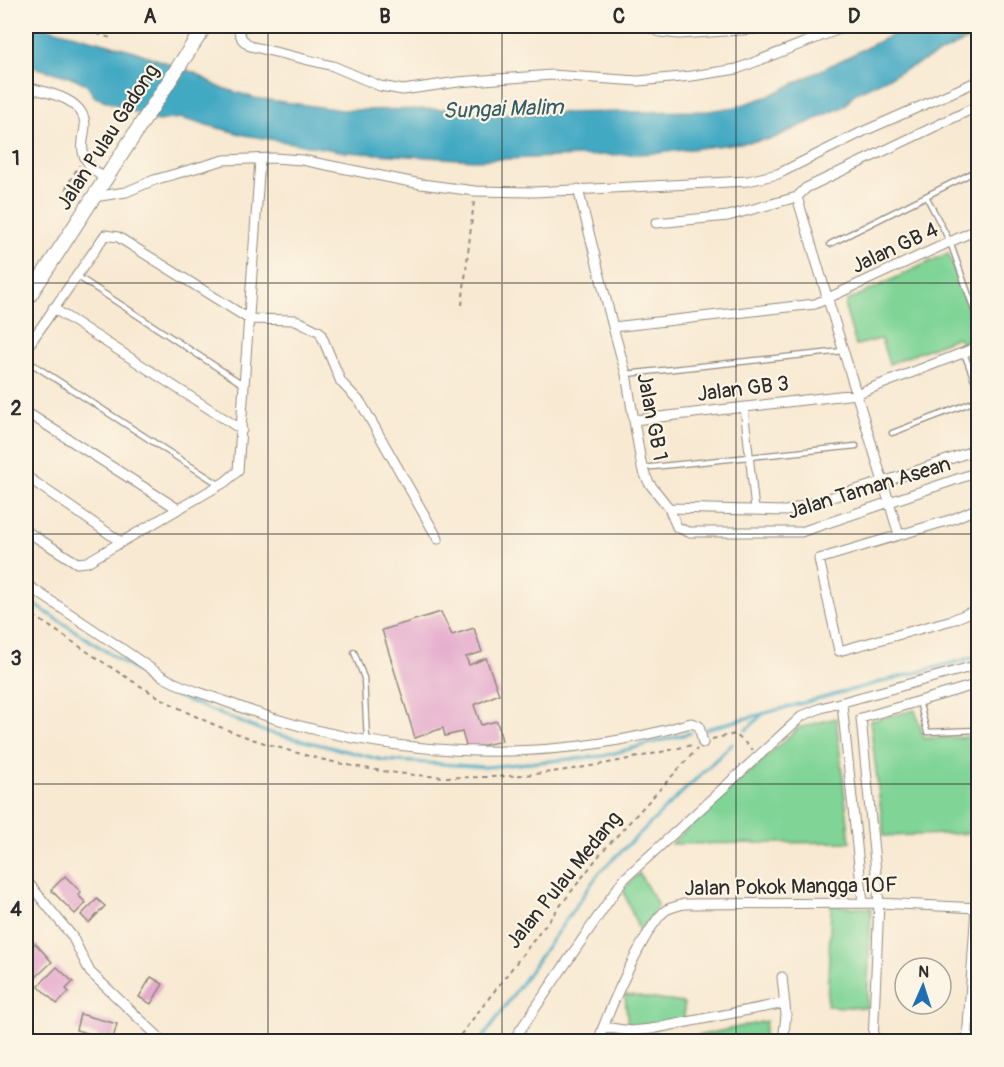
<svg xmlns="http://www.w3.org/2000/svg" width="1004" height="1067" font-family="Pangolin,sans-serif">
  <rect width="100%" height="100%" fill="#fcf5e5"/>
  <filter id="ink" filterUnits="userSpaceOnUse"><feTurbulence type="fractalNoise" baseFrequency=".0167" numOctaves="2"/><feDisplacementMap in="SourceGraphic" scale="12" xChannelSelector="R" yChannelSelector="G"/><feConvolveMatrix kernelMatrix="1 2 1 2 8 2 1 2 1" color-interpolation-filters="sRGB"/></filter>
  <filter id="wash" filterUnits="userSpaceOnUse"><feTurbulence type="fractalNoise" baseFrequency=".008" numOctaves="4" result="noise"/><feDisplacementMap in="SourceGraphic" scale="24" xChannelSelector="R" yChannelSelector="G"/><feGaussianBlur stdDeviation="1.35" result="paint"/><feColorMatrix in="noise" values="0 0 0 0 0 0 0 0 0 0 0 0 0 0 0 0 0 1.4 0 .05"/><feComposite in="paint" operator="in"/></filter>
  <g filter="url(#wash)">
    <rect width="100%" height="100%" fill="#f8e9d2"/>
    <path fill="#7fd496" stroke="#558060" stroke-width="1.5" d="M948 253 978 336 961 343 958 337 889 364 881 339 856 345 845 308 847 301Z
      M915 710 924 738 978 737V833L884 836 870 721Z
      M836 718 850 842 671 844 798 728Z
      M639 873 658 905 640 933 623 890Z
      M831 906 871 908 867 1008 827 1006Z
      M625 995 684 1003V1019L654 1029 628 1026Z
      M766 1021 763 1041H675Z"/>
    <path fill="#43a9c3" stroke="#376a77" stroke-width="1.5" d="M26 26H41L131 50 195 73 219 87 255 98 342 110 452 109 478 114 709 111 736 107 769 96 910 26H978V35L854 94 845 106 772 139 658 153 475 160 346 152 245 135 180 118 158 121 95 97 86 84 74 78 26 65Z"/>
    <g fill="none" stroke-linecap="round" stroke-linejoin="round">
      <path stroke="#43a9c3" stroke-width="3" d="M26 599 173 695 263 731 383 760 486 767 603 756 690 733
        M706 729 978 656
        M746 730 763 714
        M480 1042 599 873 732 744"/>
    </g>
    <g id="blocks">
      <path fill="#e2a3ca" d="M441 612 452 635 474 628 482 652 466 657 469 665 486 658 499 694 474 705 481 725 497 721 502 741 467 749 462 732 445 736 443 728 415 738 382 630Z
        M65 876 81 892 78 895 86 903 75 914 51 890Z
        M97 899 105 906 89 923 81 915Z
        M35 943 52 962 32 981 26 973V952Z
        M57 967 73 982 66 989 69 992 57 1004 38 986Z
        M151 977 163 984 151 1004 139 997Z
        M80 1014 117 1024 112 1042H98L99 1036 76 1030Z"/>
    </g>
  </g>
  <g filter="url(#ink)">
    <use href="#blocks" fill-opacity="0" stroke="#928a7e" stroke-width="1.5"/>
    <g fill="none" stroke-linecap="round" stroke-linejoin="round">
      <g stroke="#928a7e" stroke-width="7">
        <path id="service" d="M926 196 950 242 978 321
          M830 244 978 170
          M77 276 244 385
          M964 353 978 390
          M26 360 220 485
          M626 374 843 351
          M892 433 978 400
          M642 468 856 446
          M354 652 364 678 367 740
          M919 701 927 732 978 730"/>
      </g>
      <g stroke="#928a7e" stroke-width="9">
        <path id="pedestrian" d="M744 407 755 510"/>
      </g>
      <g stroke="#928a7e" stroke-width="11">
        <path id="minor" d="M237 26 242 39 250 46 333 66 380 86 403 90 458 82 552 75 638 81 692 76 737 69 847 26
          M645 26 660 32 679 34 802 26
          M26 87C46 92 85 98 85 126 84 137 80 148 85 158 89 167 98 173 104 179
          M578 189 613 327 815 304 978 229
          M94 197 126 192 154 180 224 160 274 158 302 160 421 184 475 191 534 192 748 181 778 174 862 132 978 81
          M656 223 728 216 797 197
          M53 308 242 430
          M613 327 626 374 642 468 649 483 669 508 677 527 688 532H801L978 472
          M26 349 105 235 118 237 249 319 296 320 320 332 341 382 361 403 438 539
          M26 412 178 509
          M634 420 856 394 978 347
          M26 476 121 542
          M669 508 786 511 905 475 978 449
          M978 508 953 519 819 559 839 651 952 620 978 609
          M26 531 77 563 87 562 225 482 238 471 260 160
          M899 535 797 197 806 188 978 106
          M26 584C58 606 91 628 124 650 139 660 153 671 169 680 186 689 206 694 224 701 371 758 539 768 691 723L699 726 703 743
          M842 704 863 903
          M26 880 72 936 90 972 164 1042
          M782 977 786 1015 783 1042
          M603 1027 631 1031 651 1029 785 1003
          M512 1042 623 880 802 716 821 708 978 665
          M598 1042C607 1014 645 926 666 910 672 907 678 906 684 904L879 903 978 908
          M873 1042 879 903 861 718 978 684
          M967 1042 976 908"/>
      </g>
      <g stroke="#928a7e" stroke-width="16">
        <path id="secondary" d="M26 301 205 26"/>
      </g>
      <path stroke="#928a7e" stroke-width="2" stroke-dasharray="4.5 4.5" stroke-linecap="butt" d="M71 26 111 38
        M61 197 79 165
        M462 305 474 201
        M26 611C92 653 158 705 233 732 310 761 400 780 482 777 553 776 623 761 692 745
        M712 739 735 734 753 750
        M455 1042 601 853 697 749"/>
      <use href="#service" stroke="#fff" stroke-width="4.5"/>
      <use href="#pedestrian" stroke="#fff" stroke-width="7"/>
      <use href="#minor" stroke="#fff" stroke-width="9"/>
      <use href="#secondary" stroke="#fff" stroke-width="14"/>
    </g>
  </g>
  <path fill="none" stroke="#2b2b2b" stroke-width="1.5" stroke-opacity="0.55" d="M268 26V1042M502 26V1042M736 26V1042M26 283H978M26 534H978M26 784H978"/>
  <g text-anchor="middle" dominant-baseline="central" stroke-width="4.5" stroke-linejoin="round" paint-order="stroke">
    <g font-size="21" fill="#2b2b2b" stroke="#fcf5e5">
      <text transform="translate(108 137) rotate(-57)">Jalan Pulau Gadong</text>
      <text transform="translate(895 248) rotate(-25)">Jalan GB 4</text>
      <text transform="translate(743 389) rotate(-7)">Jalan GB 3</text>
      <text transform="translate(652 417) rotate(79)">Jalan GB 1</text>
      <text transform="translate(869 488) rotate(-17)">Jalan Taman Asean</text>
      <text transform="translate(564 880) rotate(-51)">Jalan Pulau Medang</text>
      <text transform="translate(791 887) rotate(-1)">Jalan Pokok Mangga 10F</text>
    </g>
    <g font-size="22" font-style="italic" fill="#355d68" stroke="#fcf5e5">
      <text transform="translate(503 109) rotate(-2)">Sungai Malim</text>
    </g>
  </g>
  <rect width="1004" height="1067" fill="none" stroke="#fcf5e5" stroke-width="66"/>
  <g transform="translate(923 986) rotate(3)"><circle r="28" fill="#fcf5e5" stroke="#a8a49b" stroke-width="1.5"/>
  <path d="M0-4.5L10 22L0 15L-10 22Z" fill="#1f6fb2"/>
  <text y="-9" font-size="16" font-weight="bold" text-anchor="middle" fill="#2b2b2b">N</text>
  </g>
  <rect x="33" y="33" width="938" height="1001" fill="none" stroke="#2b2b2b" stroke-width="2"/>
  <g font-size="20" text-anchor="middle" font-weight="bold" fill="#2b2b2b">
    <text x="150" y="23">A</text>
    <text x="385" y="23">B</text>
    <text x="619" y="23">C</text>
    <text x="854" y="23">D</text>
    <text x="16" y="165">1</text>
    <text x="16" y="415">2</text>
    <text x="16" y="665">3</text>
    <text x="16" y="916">4</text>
  </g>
</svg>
